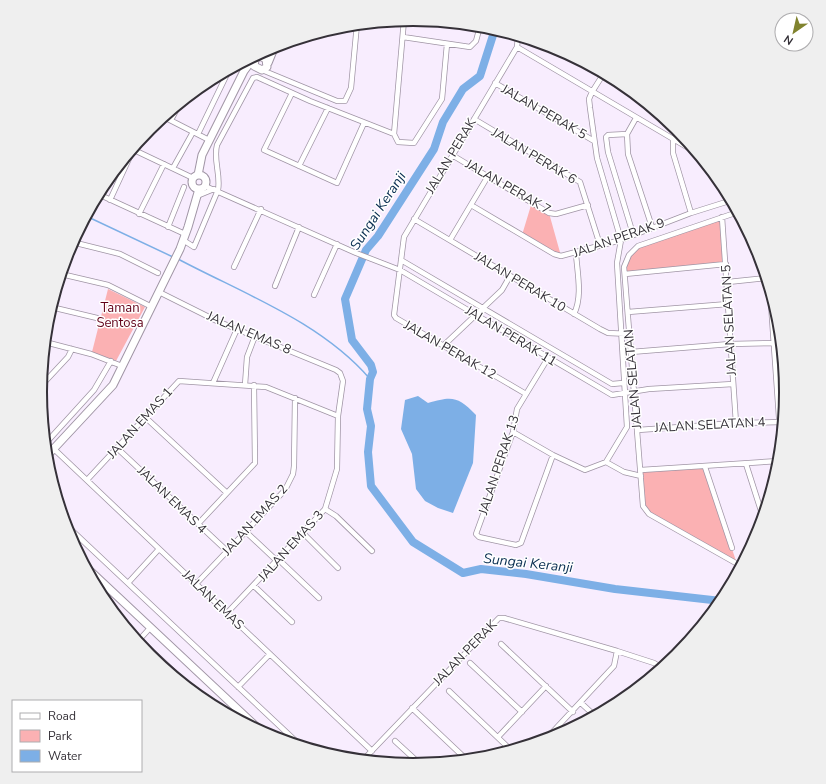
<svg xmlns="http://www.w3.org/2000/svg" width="826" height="784" font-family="'Nunito Sans',sans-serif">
  <rect width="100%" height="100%" fill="#f8edfe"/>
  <path fill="#fbb1b3" d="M532 202 549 213 561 256 522 235Z
    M722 217 726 264 625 274C624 262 630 254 638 246Z
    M108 289 145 307 116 361 92 352Z
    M705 467 737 564 645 510 641 470Z"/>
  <path fill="#7dafe6" d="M418 396 428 403C452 396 458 396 476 415L473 463 453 513 438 508 425 501 416 489 412 454 401 429 405 400Z"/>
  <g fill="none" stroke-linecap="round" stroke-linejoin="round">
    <path stroke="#7dafe6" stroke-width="1.5" d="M86 216 173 257
      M178 259C244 294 321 322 370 379"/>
    <path stroke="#7dafe6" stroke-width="8" d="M495 29 480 76 463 89 443 122 434 149 378 236 366 250 345 299 352 340 371 365 373 372 370 379 367 409 371 426 368 452 371 486 413 542 463 573 481 569 526 574 615 589 721 601"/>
    <g stroke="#a095a5" stroke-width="6">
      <path id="street" d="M404 20 394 134 398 142 414 143 442 99 447 44
        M518 36 517 47 404 237 394 315 396 318 526 394
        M403 37 470 47 476 41 480 26
        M517 47 697 153
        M262 70 337 101H345L351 88 357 24
        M495 83 594 141
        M292 93 264 150 337 183 364 123
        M164 117 209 140
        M636 118 627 134 628 154 652 227
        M474 119 580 182 600 245
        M171 120 180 103
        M198 134 229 70
        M627 134 608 135 606 137 608 152 633 234
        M673 140V153L691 213
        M132 149 193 178
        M452 155 549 213 556 214 588 205
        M299 166 328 108
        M173 168 193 132
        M205 186 356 253 400 270 612 395 649 389 733 384
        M98 194 185 234
        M197 196 214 189
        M110 200 133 150
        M471 205 554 254 561 256 621 240 691 213 726 202 728 201 725 189
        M738 212 638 246 629 255 624 267 643 506 649 514 741 566
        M139 214 164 164
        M722 217 736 423
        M414 219 600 329 608 333 630 334
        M168 227 184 187
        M183 240 194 247 218 190C221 175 213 160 217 145L253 78 257 77 310 101 394 134
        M450 240 488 176
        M72 242 120 254 158 273
        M401 260 612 384 623 383
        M234 267 261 209
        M61 274 108 285 152 307
        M625 274 726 264
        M728 282 766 278
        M275 286 299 227
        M770 290 781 446
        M159 292 217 321 336 370 340 373 343 381 338 416 337 469 325 509 227 613
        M314 295 337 244
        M51 307 97 318
        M628 312 728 304
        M574 314C583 296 577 272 576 253
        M45 342 91 354 122 366
        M443 346 502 290 510 276
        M631 352 730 344 773 343
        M548 358 517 409 513 432 476 534 479 537 516 545 521 543 553 455
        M213 383 237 329
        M245 385 247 357 255 336
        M40 387 68 357 72 349
        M145 417 227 493
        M638 430 736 423 783 422
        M513 432 553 455 585 470 606 462 627 427 617 263 621 240 597 158 590 108 589 99 592 92 604 73
        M45 444 94 390 111 361
        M117 448 227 551
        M54 449 372 751
        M606 462 624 472 641 476
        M746 464 763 517
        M705 467 732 548
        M641 470 779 461
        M87 480 179 381 266 387 338 416
        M325 509 336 516 372 551
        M65 524 301 746
        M198 524 255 463 254 385
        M245 531 277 561
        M303 533 338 568
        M278 559 319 598
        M128 583 159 549
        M196 584 285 490 293 474 294 466 295 398
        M254 586 292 622
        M139 639 207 703
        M139 640 150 628
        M501 644 573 712
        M470 663 522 712
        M238 687 270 654
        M449 691 511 750
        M581 703 595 716
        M412 708 467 760
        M498 737 546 686
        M546 739 614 666 617 651
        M395 741 420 764
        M363 760 499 618H504L617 651 654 663 662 668"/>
    </g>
    <g stroke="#a095a5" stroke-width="9">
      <path id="secondary" d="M268 63 275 46
        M198 175 202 155 244 71C248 65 253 59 260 56L266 59 267 67 262 70 254 66 255 60
        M192 182a7 7 0 1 1 14 0a7 7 0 1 1-14 0Z
        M46 457 113 385 180 249 188 227 199 189
        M85 566 262 732"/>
    </g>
    <use href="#street" stroke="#fff" stroke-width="4.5"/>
    <use href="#secondary" stroke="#fff" stroke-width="7"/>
  </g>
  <g text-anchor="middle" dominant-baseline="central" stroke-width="3" stroke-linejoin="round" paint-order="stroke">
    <g font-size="13" fill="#353138" stroke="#fff">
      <text transform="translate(544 112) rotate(30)">JALAN PERAK 5</text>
      <text transform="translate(451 156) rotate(-59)">JALAN PERAK</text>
      <text transform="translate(534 156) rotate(31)">JALAN PERAK 6</text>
      <text transform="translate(508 187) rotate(30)">JALAN PERAK 7</text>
      <text transform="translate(619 238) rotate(-19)">JALAN PERAK 9</text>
      <text transform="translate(520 282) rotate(31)">JALAN PERAK 10</text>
      <text transform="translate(729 320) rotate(-93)">JALAN SELATAN 5</text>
      <text transform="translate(249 333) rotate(23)">JALAN EMAS 8</text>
      <text transform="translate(511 336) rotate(31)">JALAN PERAK 11</text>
      <text transform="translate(450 350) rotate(30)">JALAN PERAK 12</text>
      <text transform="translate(633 379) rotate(-95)">JALAN SELATAN</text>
      <text transform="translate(140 423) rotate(-48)">JALAN EMAS 1</text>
      <text transform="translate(710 425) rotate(-3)">JALAN SELATAN 4</text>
      <text transform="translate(499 465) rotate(-72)">JALAN PERAK 13</text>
      <text transform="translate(172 500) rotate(44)">JALAN EMAS 4</text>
      <text transform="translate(255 520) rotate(-48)">JALAN EMAS 2</text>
      <text transform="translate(291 546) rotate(-48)">JALAN EMAS 3</text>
      <text transform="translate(213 600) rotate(44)">JALAN EMAS</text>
      <text transform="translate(465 653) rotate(-46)">JALAN PERAK</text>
    </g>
    <g font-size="13" fill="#610018" stroke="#fff">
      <text x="120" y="308">Taman<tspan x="120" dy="15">Sentosa</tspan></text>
    </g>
    <g font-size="14" font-style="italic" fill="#092d51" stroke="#fff">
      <text transform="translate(378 211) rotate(-57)">Sungai Keranji</text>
      <text transform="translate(528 563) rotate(6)">Sungai Keranji</text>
    </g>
  </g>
  <path d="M0 0H826V784H0ZM47 392a366 366 0 1 1 732 0a366 366 0 1 1-732 0Z" fill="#efefef" fill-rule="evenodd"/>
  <path fill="none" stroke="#353138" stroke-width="2" d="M47 392a366 366 0 1 1 732 0a366 366 0 1 1-732 0Z"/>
  <rect x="12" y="700" width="130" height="72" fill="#ffffff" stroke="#aeadaf"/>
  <rect x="20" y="713" width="20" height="6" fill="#ffffff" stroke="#aeadaf"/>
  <text x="48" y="720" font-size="12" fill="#353138">Road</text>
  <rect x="20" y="730" width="20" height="12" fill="#fbb1b3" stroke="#aeadaf"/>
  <text x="48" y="740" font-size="12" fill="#353138">Park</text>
  <rect x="20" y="750" width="20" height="12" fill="#7dafe6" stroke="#aeadaf"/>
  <text x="48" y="760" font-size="12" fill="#353138">Water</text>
  <g transform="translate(794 32) rotate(214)"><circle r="19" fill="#ffffff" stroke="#aeadaf"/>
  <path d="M0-3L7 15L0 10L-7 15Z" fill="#80832e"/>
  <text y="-6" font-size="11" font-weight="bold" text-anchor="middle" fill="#353138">N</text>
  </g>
</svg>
